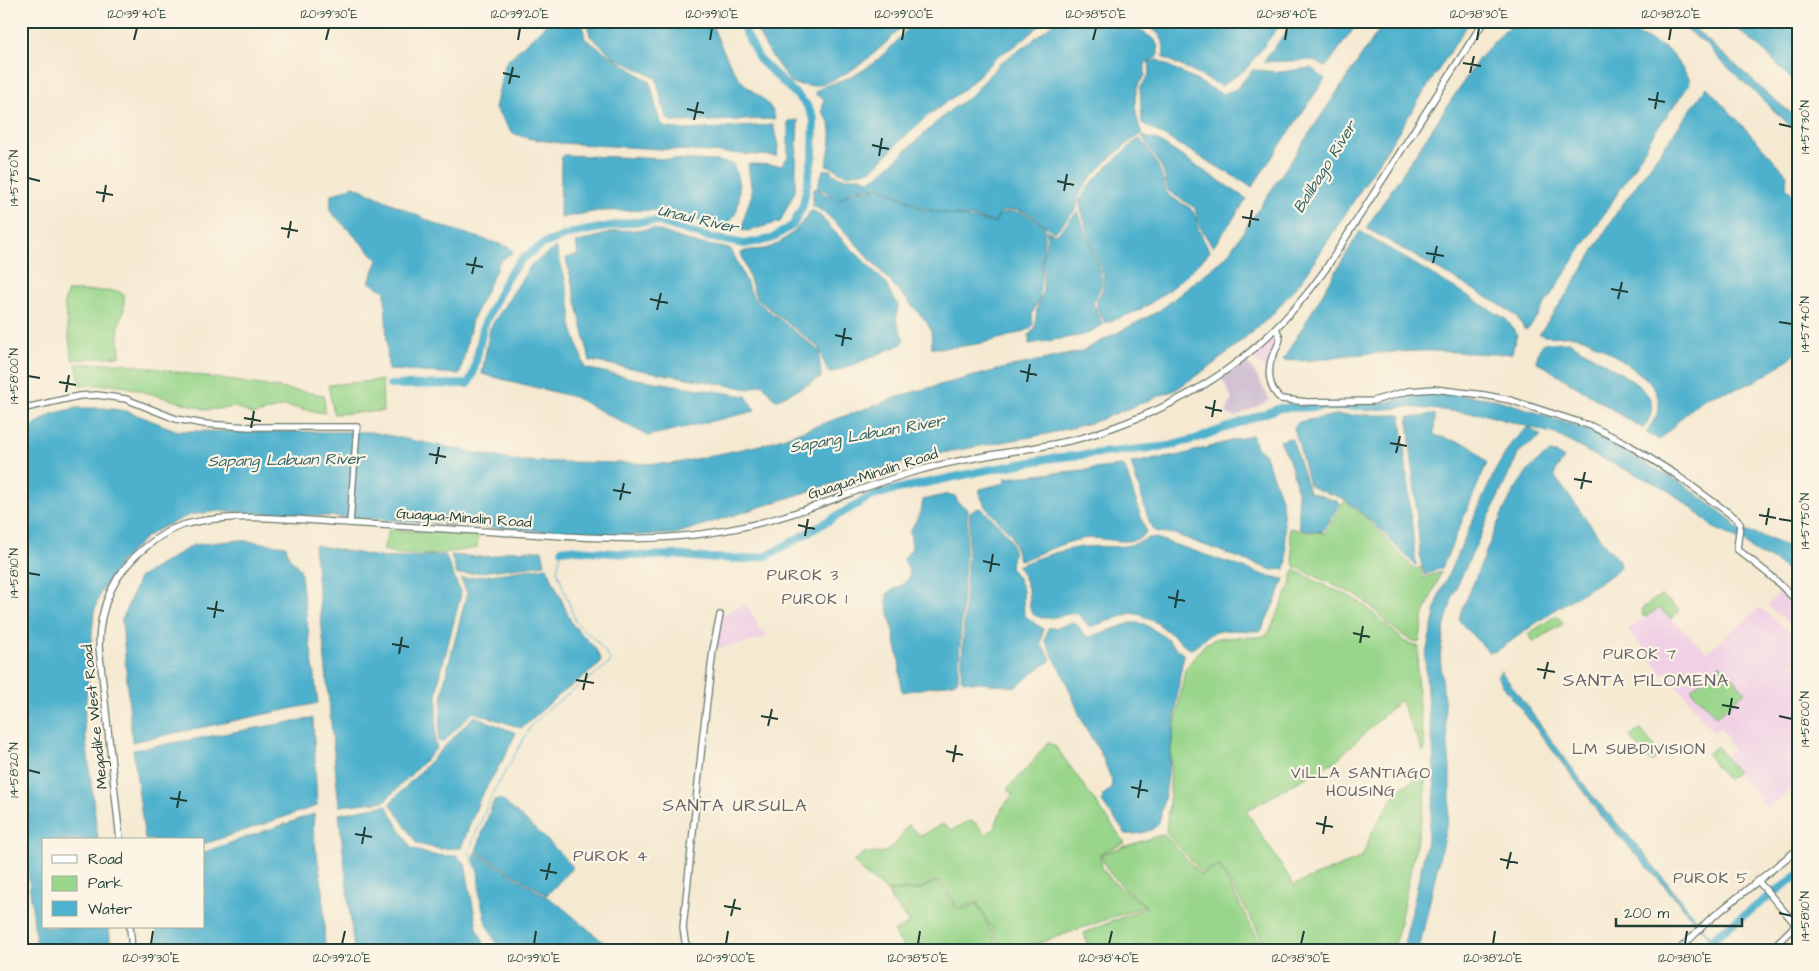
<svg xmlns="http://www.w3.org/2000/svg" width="1819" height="971" font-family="'Architects Daughter',sans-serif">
  <rect width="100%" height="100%" fill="#fcf5e5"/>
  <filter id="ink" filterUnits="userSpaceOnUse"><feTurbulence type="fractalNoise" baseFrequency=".02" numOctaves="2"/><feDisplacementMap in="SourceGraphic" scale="10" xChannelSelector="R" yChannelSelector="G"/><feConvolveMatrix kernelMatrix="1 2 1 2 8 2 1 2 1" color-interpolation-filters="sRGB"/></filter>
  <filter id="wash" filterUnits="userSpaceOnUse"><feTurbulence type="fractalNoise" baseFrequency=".0096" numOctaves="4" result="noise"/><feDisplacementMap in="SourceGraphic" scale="20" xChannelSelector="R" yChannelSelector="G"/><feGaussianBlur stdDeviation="1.12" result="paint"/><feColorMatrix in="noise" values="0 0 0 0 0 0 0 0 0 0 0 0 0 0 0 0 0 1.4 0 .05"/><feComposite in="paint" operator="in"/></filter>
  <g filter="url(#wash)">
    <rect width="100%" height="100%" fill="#f5e9d1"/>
    <path fill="#f0d0e5" d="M1273 336 1277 338V341L1269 359 1267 370 1250 356Z
      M1782 589 1798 605V614L1796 616 1798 618V628L1796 630 1768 605Z
      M746 604 761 630H764L767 637 742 644 712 649 718 616Z
      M1659 608 1707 652 1760 608 1798 638V645L1784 659 1798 646V660L1792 665 1786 660 1792 667 1798 663V784L1767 809 1724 756 1733 749 1726 740 1728 738 1720 727 1713 732 1671 678V672L1663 674 1628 630Z"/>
    <path fill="#cebed2" d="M1246 361 1254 371 1270 400 1235 417 1226 413 1232 398 1222 379Z"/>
    <path fill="#99d68b" stroke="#5c8a60" d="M68 291H118L124 295V310L118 327 120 356 72 360 64 303Z
      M120 363 324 395 325 413 285 406 253 415 236 407 208 410 120 385H80L76 364Z
      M382 380 383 411 334 414 328 385Z
      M1346 502 1366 518 1412 567 1416 569 1421 567 1423 578 1441 572 1424 614 1419 643C1395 637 1380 611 1359 597L1294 566 1289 528 1303 531 1325 533 1342 504Z
      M389 530 478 534 477 548C446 553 413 559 383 550Z
      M1295 570 1327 587 1347 595 1364 605 1405 642 1419 647C1414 680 1420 716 1425 749L1423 752 1400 700 1335 761 1246 811 1294 885 1362 857 1372 832 1398 790 1425 773V802L1394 950H1267L1252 920 1219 864 1202 873 1166 832 1170 792 1171 748 1185 669 1205 644 1218 638 1260 637 1268 634 1292 582V575Z
      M1661 595 1679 610 1671 619 1659 608 1646 617 1642 615 1643 612 1641 609Z
      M1557 615 1563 624 1534 642 1528 634Z
      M1720 664 1745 692 1716 717 1691 689Z
      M1640 729 1661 754 1651 762 1630 737Z
      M1048 742 1056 747 1125 843 1100 853 1102 868 1113 882 1145 906 1019 950H1003L977 902 958 909 941 881 932 882 919 889 887 891 863 873 854 861 864 853C891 856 895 846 908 825L921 836 942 824 952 830 969 821 976 823 986 835 995 826 1002 808 1013 794 1007 789 1030 765Z
      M1717 746 1737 772 1727 780 1707 754Z
      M1164 834 1201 875 1219 866 1264 950H1089L1084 933 1147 907C1129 890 1108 880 1101 854Z
      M934 883H940L957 911 977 904 1000 950H906L893 932 910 923 891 900 888 891 918 890Z"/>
    <path fill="#4eb1cd" stroke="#367780" d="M550 21H582L585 39 649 81C656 96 654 114 664 127L685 130 773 125 778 145 777 156 560 143 527 138 512 133 495 108 504 67 508 60Z
      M587 21H710C719 40 727 62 739 78 749 92 773 100 775 119L675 122 666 118 656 78 614 57 590 36Z
      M753 21H907C885 46 851 77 818 85 809 87 800 85 791 83 776 63 762 44 753 21Z
      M914 21H1045L1015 46 999 55 967 87 925 118 900 141 873 169 848 175 839 172 832 167 826 165C830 147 837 126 822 112L824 98 816 95V91C827 84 841 81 853 76 878 63 896 43 914 21Z
      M1056 21H1126L1155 40 1158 47V57C1143 64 1145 61 1145 76 1130 89 1135 117 1142 133 1139 137 1136 137 1132 140 1116 153 1074 186 1077 208L1057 230 1054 232C1033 218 1028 206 1001 212L994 222 969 216H955L921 207 878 185 873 189 855 188 838 201 857 189 869 191 880 187 922 209 995 223 999 215C1018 208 1031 215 1045 227L1039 299 1032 314 1033 324 1030 329C998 341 966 348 932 348L931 330 926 321 850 237 824 212 813 206V190L815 188 836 200 825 191 817 188 823 170H831L832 174C845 178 843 179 856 177 868 176 864 185 879 175L949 111 971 96 1000 63 1030 43 1035 38Z
      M1140 21H1283L1246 69 1221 86 1163 57C1167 35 1156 32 1140 21Z
      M1295 21H1359L1326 67 1311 60 1263 62Z
      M1385 21H1470L1305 276 1271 316 1215 363 1175 390 1094 422 1047 434 931 455 854 477 675 534 609 536 364 518 218 511 190 515 159 529 146 537 120 562 100 593 94 612 84 724 98 840H44V927H109L111 950H37L21 812V434L51 414 76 408H105L127 411 178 431 371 432 517 461 672 464 765 444 913 392 1013 366 1080 352 1159 311 1226 257Z
      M1518 21H1612L1665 48 1673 55 1689 78 1690 84 1654 133 1627 179 1530 327 1525 330 1517 317 1502 306 1366 228 1480 57 1506 29Z
      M1675 21H1686L1769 95 1795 116 1798 118V133L1717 57 1707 45Z
      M1728 21H1798V86L1767 54Z
      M1158 60 1222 94 1236 89 1253 70 1280 72 1311 68 1325 79 1252 187 1142 123 1140 88 1150 73 1149 62Z
      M1707 87 1787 174 1786 187 1798 200V351C1779 367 1759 382 1735 389 1725 392 1715 393 1706 398 1693 404 1671 429 1660 440L1646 433C1651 423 1659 416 1659 405 1659 397 1654 387 1649 381 1638 371 1594 340 1580 337 1567 333 1550 340 1539 334L1571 288 1617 212Z
      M798 120 795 191 780 222 747 231 742 229 746 211 752 194 748 164 781 165 788 157V121Z
      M1142 136 1157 140 1247 199 1213 247 1199 226 1195 208 1168 191 1162 168Z
      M1140 139 1145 144 1159 168 1166 191 1169 196 1190 208 1194 213 1198 229 1210 252C1189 273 1167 294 1141 309 1130 315 1117 318 1105 323L1097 308V300L1102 291 1104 277 1091 244 1079 202C1092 176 1115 162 1134 142Z
      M564 155 717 161 733 164C739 179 742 197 736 212 734 218 728 223 724 228L663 210 598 211 560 218 561 158Z
      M354 186 438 225 509 247 513 252 500 261 472 320 460 374 388 370 385 291 369 282 378 260 330 211 331 195Z
      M813 211 819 214 828 225 886 283 889 291 898 305 896 320 904 339 902 344 845 368 829 373 822 358 819 348 756 298 741 253C747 249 756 250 764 249 782 245 800 227 810 212Z
      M1078 211 1102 278 1100 289 1093 303 1103 325 1084 335 1029 344V335L1035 328 1037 309 1043 290V258L1047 236 1046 230 1054 234 1058 233Z
      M654 229 695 243 731 249 754 299 819 351 821 378 776 400 762 384 749 389 590 361 566 258 578 255 576 243 616 231Z
      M1360 231 1506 319 1517 334 1512 353C1481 356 1451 350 1420 351 1396 352 1371 353 1348 355 1326 358 1304 363 1283 360Z
      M556 247 565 279 571 311V325L585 368 636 379 746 396 755 411 648 436 574 397 482 374 490 328 531 265Z
      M1569 342C1586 353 1640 381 1649 397 1655 408 1650 419 1643 429L1536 361 1540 347 1544 343Z
      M1444 393 1494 399 1524 408 1586 430 1685 485 1732 521 1734 527 1764 537 1798 551V586L1791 579 1790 572 1775 561 1757 554 1744 542 1712 527 1694 510 1665 488 1588 452 1555 434 1482 414 1407 407 1365 411 1356 406 1373 405 1421 394Z
      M1429 414 1435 415 1434 435 1470 445 1487 463 1442 568 1425 575 1421 563 1408 417H1422Z
      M1335 415H1399L1401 416 1416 566C1392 543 1372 519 1345 500 1334 493 1320 493 1309 485L1294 427 1299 422Z
      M1528 427 1541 436 1519 452 1453 595 1445 625 1440 656 1450 767V805L1447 823 1419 950H1403L1425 851 1435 793 1433 745 1428 707 1425 658 1439 595 1495 471 1512 442Z
      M1252 435 1257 449 1264 453 1282 501 1287 561 1285 569 1272 570 1174 534 1157 532 1151 527 1131 463 1177 456Z
      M1289 438 1292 439 1309 492 1337 501 1340 504 1322 532 1301 529 1299 527C1299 505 1298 485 1290 463 1288 456 1283 449 1280 441Z
      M1550 453H1556L1563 457 1564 459 1556 470 1555 477 1606 546 1619 560 1620 566 1616 572 1556 609 1497 651 1489 652 1467 630 1459 620 1460 615C1466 600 1473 585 1479 569 1494 534 1514 471 1550 453Z
      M1122 466 1125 468 1146 532C1137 548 1106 538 1092 538 1072 538 1044 552 1025 559L1019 560 1011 534 986 508 979 493 980 489 1005 483V478Z
      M948 494 955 496 958 502 968 510 958 678 957 681 953 683 903 692 901 688 899 659 887 604V594C894 587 912 585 909 571 908 567 905 563 904 559L912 548 910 531 921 512 923 500Z
      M979 508 982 509C994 521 1015 536 1013 555 1013 559 1011 563 1010 567L1018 578 1023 590 1024 615 1043 629 1041 644 1051 658 1050 661 1038 669 1016 687 964 681 961 679 970 512Z
      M1148 538H1156L1264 575 1284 579 1278 595 1262 629 1258 631C1244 631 1226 628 1213 633 1204 636 1199 647 1190 649L1157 623 1141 615 1131 613 1090 627 1078 614C1066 612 1057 619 1044 618 1026 615 1031 608 1029 595 1028 586 1023 574 1017 566 1036 558 1064 549 1084 547 1108 545 1125 551 1148 538Z
      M239 540 286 546 289 557 300 569 318 703 132 742 122 620 139 578 193 545Z
      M314 545 384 558 445 555 461 594 438 683 435 742 437 748 385 801 339 806Z
      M542 550 545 564 457 575 451 555 480 557 495 556 507 551Z
      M547 567 572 624 595 648 601 659 599 665 554 699 522 728 473 712 443 742 438 741 444 683 467 593 461 579Z
      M1073 622C1081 626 1081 635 1089 637L1131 623H1137L1144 624 1162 635 1184 655 1180 674 1166 790 1159 823C1154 832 1135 835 1126 834L1102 802 1103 795 1111 789 1112 781 1102 756 1083 723 1065 679 1045 640 1048 628H1056Z
      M1501 671 1594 798 1641 850 1711 938 1709 937 1701 929 1660 881 1598 813 1589 798 1504 687 1497 676Z
      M474 716 516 733 505 756 480 798 461 848 440 849 417 844 390 803Z
      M313 718 317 806 204 844V840H145L133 750Z
      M494 800H502L543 836 573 867 547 895 476 851Z
      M386 805 411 848 430 855 457 856 465 864 477 928 487 950H354L339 814Z
      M314 814 313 831 323 891 325 950H159L156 927H204V852Z
      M475 852 558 904 613 950H501L486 923 481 897 479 872 474 859Z"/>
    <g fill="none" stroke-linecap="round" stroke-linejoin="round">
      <path stroke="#4eb1cd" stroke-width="1" d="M499 950 486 923 479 896 478 873 469 853 471 846 491 797 531 726 548 709 610 663V659L597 641 576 623 557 570 562 550"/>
      <path stroke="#4eb1cd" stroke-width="8" d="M390 385 468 384 473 374 484 325 507 277 521 260 543 244 569 234 632 222 656 221 707 237 744 244 771 239 793 225 803 205 813 154 814 119 806 104 759 59 740 21
        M562 550 567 549 646 556 674 555 703 558 748 559 767 556 870 497 893 490 987 470 1053 458 1169 446 1195 439 1280 408 1369 406
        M1701 950 1712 939 1798 875"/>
    </g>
  </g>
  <g filter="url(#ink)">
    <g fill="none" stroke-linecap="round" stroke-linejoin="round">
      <g stroke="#6a796b" stroke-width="8">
        <path id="secondary" d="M1276 328 1280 338C1279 345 1275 351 1272 357 1267 371 1269 390 1281 399L1307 402 1373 401 1408 391 1434 389 1484 395 1510 400 1591 426 1624 442 1675 474 1737 519 1740 524 1737 549 1771 576 1798 602
          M21 409 79 396 97 395 126 399 176 419 204 424 250 427H357L350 523
          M120 840 99 647C99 606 115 571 147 546 158 537 170 529 183 525 229 511 299 520 348 523 391 526 435 528 479 531 522 533 566 537 610 538 663 540 722 534 774 519 822 506 869 484 917 471 968 456 1021 452 1073 440 1091 436 1108 429 1125 423 1210 391 1272 344 1325 270L1484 21
          M1758 881 1798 927
          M130 927 132 950
          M689 950 685 941 683 928 703 735 713 650 720 615
          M1679 950 1709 920 1798 849
          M1770 950 1798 923"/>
      </g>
      <use href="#secondary" stroke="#fff" stroke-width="5.5"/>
    </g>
  </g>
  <path fill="none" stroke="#1f3d34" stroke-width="2" d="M134 40 137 28M326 40 329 28M518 40 520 28M710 40 712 28M902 40 904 28M1093 40 1096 28M1285 40 1287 28M1477 40 1479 28M1669 40 1671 28M1463 63 1481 66M503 73 520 77M1470 73 1474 56M509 84 513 67M1648 99 1665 102M687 109 704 113M1655 109 1658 92M694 120 698 102M1779 124 1792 127M872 145 889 149M879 156 882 138M28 178 40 181M1057 181 1074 185M1064 191 1067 174M96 192 113 195M103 202 106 185M1242 217 1259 220M1249 227 1252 210M281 228 298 231M288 238 291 221M1426 253 1444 256M1433 263 1437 246M466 264 483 267M472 274 476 257M1611 289 1628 292M650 299 668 303M1618 299 1622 282M657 310 661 293M1779 322 1792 324M835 335 852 339M842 346 845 328M1020 371 1037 375M28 376 40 378M59 382 76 385M1027 382 1030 364M66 392 69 375M1205 407 1222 411M1212 417 1215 400M244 418 261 421M251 428 254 411M1390 443 1407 446M1396 453 1400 436M429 454 446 457M436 464 439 447M1574 479 1592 482M1581 489 1585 472M613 490 631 493M620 500 624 483M1759 515 1776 518M1779 519 1792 521M798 525 815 529M1766 525 1769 508M805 536 808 519M983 561 1000 565M990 572 993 554M28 573 40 575M1168 597 1185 601M207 608 224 611M1175 608 1178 590M214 618 217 601M1353 633 1370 637M1360 643 1363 626M392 644 409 647M399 654 402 637M1537 669 1555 672M1544 679 1548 662M576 680 594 683M583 690 587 673M1722 705 1739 708M1729 715 1732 698M761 716 778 719M1779 716 1792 719M768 726 772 709M946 751 963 755M953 762 956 745M28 770 40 773M1131 787 1148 791M170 798 187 801M1138 798 1141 780M177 808 180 791M1316 823 1333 827M355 834 372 837M1323 834 1326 816M362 844 365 827M1500 859 1518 863M1507 869 1511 852M540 870 557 873M546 880 550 863M724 906 741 909M1779 913 1792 916M731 916 735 899M151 944 153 931M342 944 345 931M534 944 536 931M726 944 728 931M918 944 920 931M1109 944 1112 931M1301 944 1304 931M1493 944 1495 931M1685 944 1687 931"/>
  <g text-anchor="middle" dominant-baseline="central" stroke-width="4.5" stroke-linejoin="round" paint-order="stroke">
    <g font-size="15" fill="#1f3d34" stroke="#fcf5e5">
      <text transform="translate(873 474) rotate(-18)">Guagua-Minalin Road</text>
      <text transform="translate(464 518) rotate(4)">Guagua-Minalin Road</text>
      <text transform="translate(95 717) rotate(-96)">Megadike West Road</text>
    </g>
    <g font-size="16" font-style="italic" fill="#2d6062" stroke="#fcf5e5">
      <text transform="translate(1325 167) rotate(-58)">Balibago River</text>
      <text transform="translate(698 219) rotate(13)">Unaul River</text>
      <text transform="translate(867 434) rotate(-10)">Sapang Labuan River</text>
      <text transform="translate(286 460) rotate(-1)">Sapang Labuan River</text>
    </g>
    <g font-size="16" letter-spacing="1" fill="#656469" stroke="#fcf5e5">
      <text x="803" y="575">PUROK 3</text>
      <text x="815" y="599">PUROK 1</text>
      <text x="1640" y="654">PUROK 7</text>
      <text x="1639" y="749">LM SUBDIVISION</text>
      <text x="1361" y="773">VILLA SANTIAGO<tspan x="1361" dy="18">HOUSING</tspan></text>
      <text x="611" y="856">PUROK 4</text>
      <text x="1711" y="878">PUROK 5</text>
    </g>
    <g font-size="18" letter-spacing="1" fill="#656469" stroke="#fcf5e5">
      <text x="1646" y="680">SANTA FILOMENA</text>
      <text x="735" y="805">SANTA URSULA</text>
    </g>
  </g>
  <rect width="1819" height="971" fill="none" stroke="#fcf5e5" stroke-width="55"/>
  <rect x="42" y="838" width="162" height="90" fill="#fcf5e5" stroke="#a4ab9e"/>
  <rect x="52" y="855" width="25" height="8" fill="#ffffff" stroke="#a4ab9e"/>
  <text x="88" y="864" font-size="15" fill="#1f3d34">Road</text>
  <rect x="52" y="876" width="25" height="15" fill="#99d68b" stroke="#a4ab9e"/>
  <text x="88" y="888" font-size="15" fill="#1f3d34">Park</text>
  <rect x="52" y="901" width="25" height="15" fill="#4eb1cd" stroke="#a4ab9e"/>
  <text x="88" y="914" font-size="15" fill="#1f3d34">Water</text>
  <path d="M1616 918v8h126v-8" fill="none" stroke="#1f3d34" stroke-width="2.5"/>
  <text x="1624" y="918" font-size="15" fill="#1f3d34" stroke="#fcf5e5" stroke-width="4" paint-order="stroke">200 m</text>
  <rect x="28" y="28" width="1764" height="916" fill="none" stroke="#1f3d34" stroke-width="2"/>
  <g font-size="12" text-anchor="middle" fill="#1f3d34">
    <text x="137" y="18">120°39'40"E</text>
    <text x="329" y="18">120°39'30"E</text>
    <text x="520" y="18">120°39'20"E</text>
    <text x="712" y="18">120°39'10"E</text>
    <text x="904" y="18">120°39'00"E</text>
    <text x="1096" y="18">120°38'50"E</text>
    <text x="1287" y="18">120°38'40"E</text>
    <text x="1479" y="18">120°38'30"E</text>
    <text x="1671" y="18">120°38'20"E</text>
    <text transform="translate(1805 127) rotate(-90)" y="4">14°57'30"N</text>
    <text transform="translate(14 178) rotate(-90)" y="4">14°57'50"N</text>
    <text transform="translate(1805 324) rotate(-90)" y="4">14°57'40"N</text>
    <text transform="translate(14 376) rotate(-90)" y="4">14°58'00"N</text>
    <text transform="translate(1805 521) rotate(-90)" y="4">14°57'50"N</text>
    <text transform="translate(14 573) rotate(-90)" y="4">14°58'10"N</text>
    <text transform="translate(1805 719) rotate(-90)" y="4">14°58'00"N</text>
    <text transform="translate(14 770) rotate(-90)" y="4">14°58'20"N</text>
    <text transform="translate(1805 916) rotate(-90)" y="4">14°58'10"N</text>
    <text x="151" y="962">120°39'30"E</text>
    <text x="342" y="962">120°39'20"E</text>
    <text x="534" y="962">120°39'10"E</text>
    <text x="726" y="962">120°39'00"E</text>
    <text x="918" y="962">120°38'50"E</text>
    <text x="1109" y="962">120°38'40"E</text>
    <text x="1301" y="962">120°38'30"E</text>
    <text x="1493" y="962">120°38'20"E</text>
    <text x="1685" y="962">120°38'10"E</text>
  </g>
</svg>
